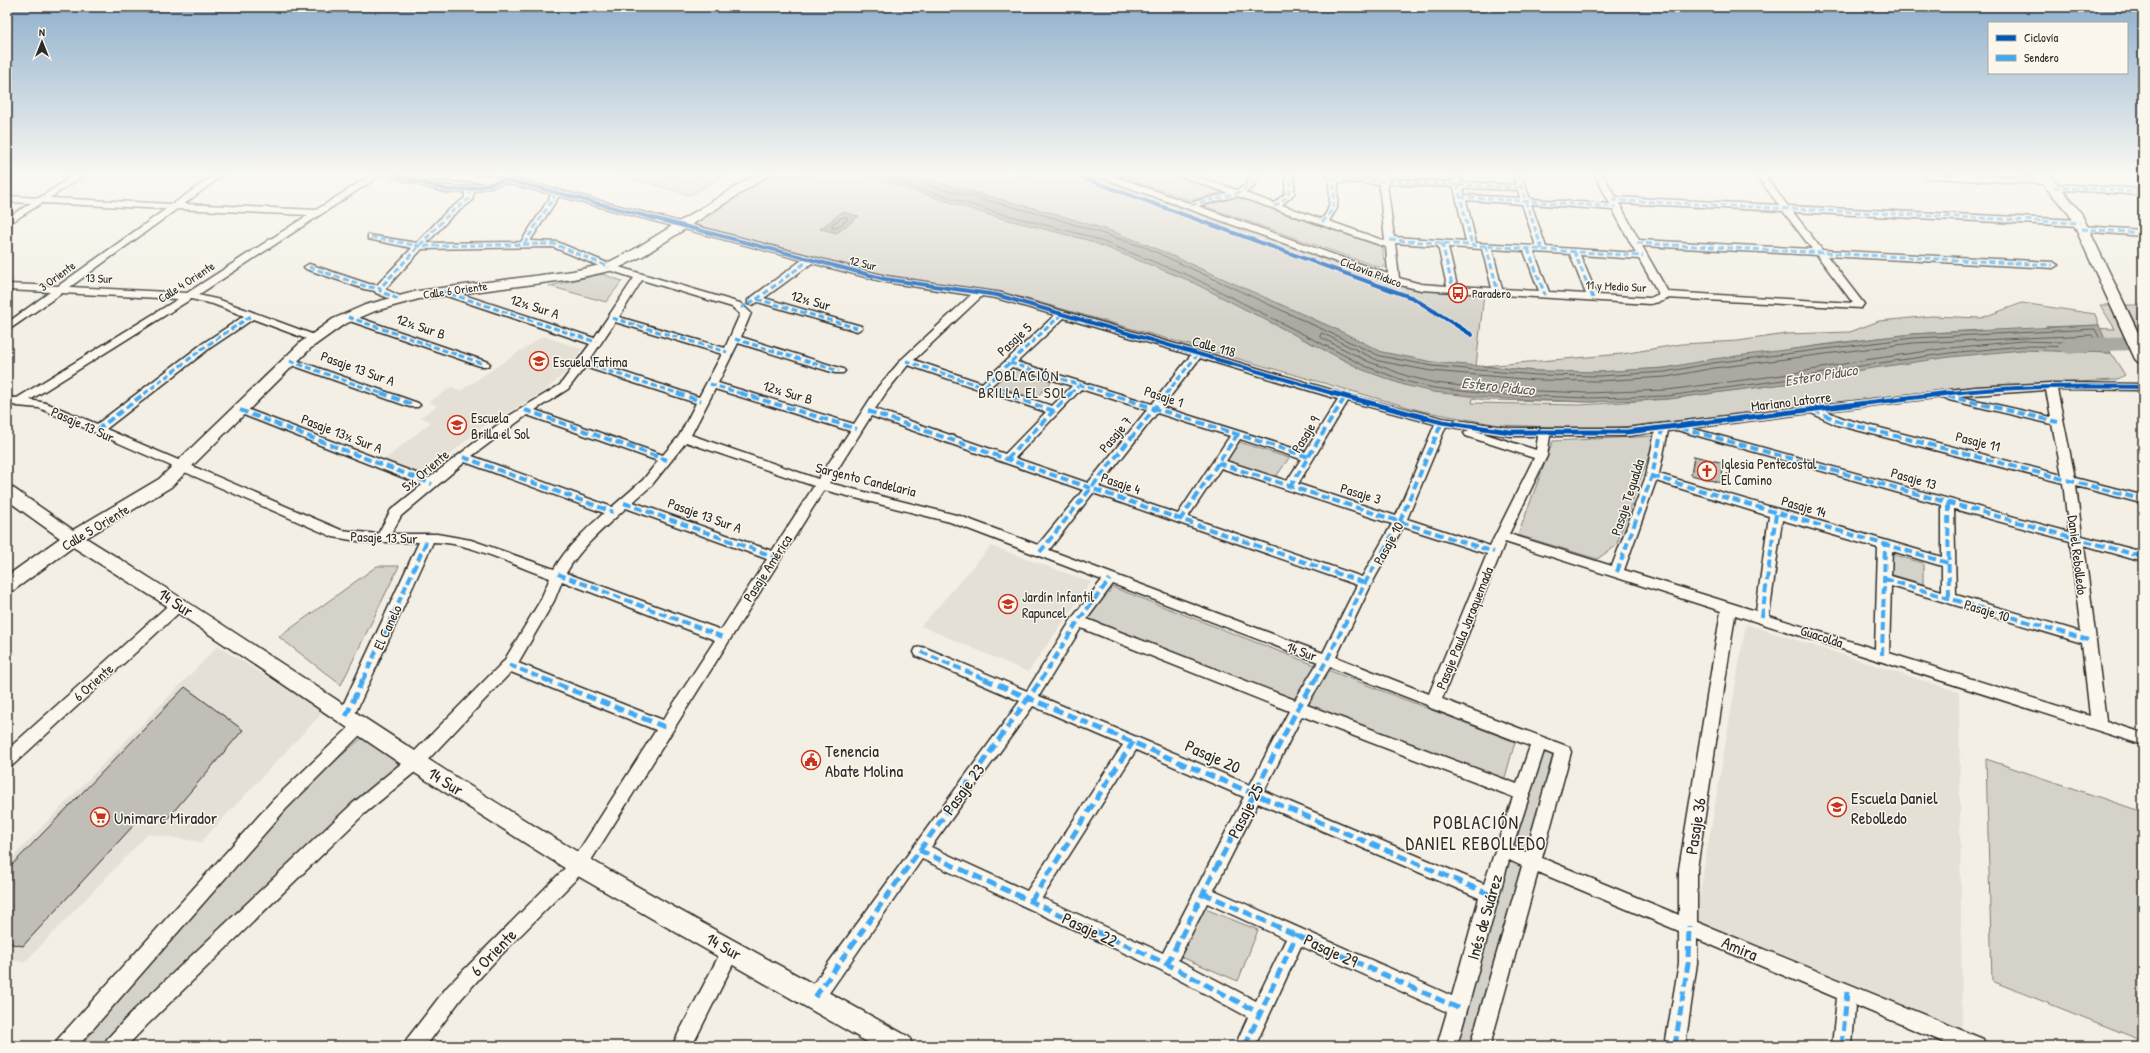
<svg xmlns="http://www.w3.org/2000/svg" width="2150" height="1053" font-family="'Patrick Hand',sans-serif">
  <rect width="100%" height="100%" fill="#f3efe4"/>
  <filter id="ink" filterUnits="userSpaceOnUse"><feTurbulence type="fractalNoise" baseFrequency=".025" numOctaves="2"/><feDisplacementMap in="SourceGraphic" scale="8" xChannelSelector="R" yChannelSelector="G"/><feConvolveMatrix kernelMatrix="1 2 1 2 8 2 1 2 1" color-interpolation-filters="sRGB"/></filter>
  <g filter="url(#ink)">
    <path fill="#e4e0d6" d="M543 336 582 349 564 374 542 393 481 428 424 476 384 460 431 422 421 417 437 406 429 402 452 387 460 391Z
      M991 546 1091 582 1028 672 921 626Z
      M1746 624 1959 692 1962 1031 1695 921Z
      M218 646 323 712 201 842 148 834 24 963 7 958V863Z"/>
    <path fill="#d5d2c9" stroke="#807e7a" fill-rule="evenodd" d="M620 175H725L690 195Z
      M771 175H1094L1405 286 1429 291 1484 294 1475 375 1557 383 1981 330 1912 334 1836 343 1665 368 1598 372 1536 371 1483 366 1622 354 1682 344 1738 341 1786 334 1850 332 1879 321 1932 316 1981 318 2022 303 2095 314 2099 325 2045 327 2115 329 2100 305H2143V347L2039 350 2111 353 2125 375 2116 380 1961 388 1605 429 1498 425 1422 411 999 291 926 283 879 274 693 224ZM1791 383 1668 399 1580 405 1472 403 1473 398 1484 400 1593 402 1687 394Z
      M1116 175H1176L1223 192 1190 200Z
      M1240 196 1379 245 1383 248 1384 267H1378L1202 205Z
      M602 274 622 281 606 302 549 286Z
      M1007 366 1052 381 1035 399 989 383Z
      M1656 436 1616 546 1597 559 1518 535 1553 441Z
      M1236 441 1289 458 1275 478 1221 460Z
      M1887 553 1923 563V584L1886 573Z
      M377 566H399L341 685 279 637Z
      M1107 585 1515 742 1504 781 1289 699 1082 617Z
      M364 736 404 763 110 1046H74L283 806Z
      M1533 743 1555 751 1469 1046H1440Z
      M1986 759 2143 812V1041L1992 981Z
      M1203 908 1258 930 1238 981 1181 957Z"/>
    <path fill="#aca9a2" stroke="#787772" d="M865 175H909L1052 213 1111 231 1148 245 1338 330 1382 352 1433 362 1536 371 1598 372 1665 368 1713 359 1912 334 2099 325 2111 353 2022 350 1950 357 1867 369 1791 383 1668 399 1587 402 1489 398 1433 392 1404 385 1363 370 1188 280 1087 240 989 215Z
      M842 212 859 216 837 233 820 229Z"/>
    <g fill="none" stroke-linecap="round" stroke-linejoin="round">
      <path stroke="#5f5d5b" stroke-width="1" d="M878 175 991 211 1088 236 1190 276 1365 366 1405 381 1434 388 1489 394 1587 398 1667 396 1791 379 1866 365 1950 353 2022 346 2104 347 2095 329 1913 338 1713 363 1665 372 1599 376 1536 375 1432 366 1380 356 1147 248 1051 217 917 182 911 179 910 175
        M843 217H847V220L836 228H832V225Z
        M1322 333 1379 361 1431 371 1536 380 1598 381 1666 377 1714 368 1913 343 2092 335 2096 341 2094 343 2022 341 1949 348 1865 360 1790 374 1667 390 1587 393 1490 389 1435 383 1407 376 1367 361 1320 337Z"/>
      <path fill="#aca9a2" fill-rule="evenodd" d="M2143 336V350L2097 351 2070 354 2062 352 2058 347 2062 342C2088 336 2116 337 2143 336Z"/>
    </g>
    <path fill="#c0beb6" stroke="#2b2b2b" d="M1694 456 1724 463 1721 483 1691 475Z
      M185 687 243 730 167 819 143 815 23 946 7 943V870Z"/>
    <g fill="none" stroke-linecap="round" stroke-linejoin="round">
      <g stroke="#2b2b2b" stroke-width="3">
        <path id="street" d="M74 175H84L50 198 173 204 214 175H223L184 204 316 210 371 175H381L198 295 220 300 317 336 318 338 317 340H309L253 319 210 348 106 429 341 530 378 534 391 510 422 485 236 412 234 410 236 408H244L429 478 509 416 560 385 590 344 438 293V289H446L594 338 634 278 606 269 553 247 422 249 385 289 402 297 403 299 398 302 376 293 375 291 364 289 306 269 304 267 309 264 369 284 377 285 412 248 368 239V235L417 243 446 212 465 198V192L448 193 393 177 392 175H405L418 178 417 177 419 175 493 176 497 179 505 177 528 182 886 276 1001 293 1349 395 1442 418 1510 428H1627L1975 387 2051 383 2143 384V390L2057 389 2075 478 2141 495 2143 497 2141 501 2137 502 2076 486 2082 536 2143 552V562L2084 545 2106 721 2143 733V745L1735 615 1697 869V922L1983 1039 1986 1046H1953L1855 1005 1852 1046H1832L1837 998 1697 939V963L1685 1046H1665L1679 963V931L1538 872 1490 1046H1470L1522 866 1509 860 1457 1046H1437L1447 1012 1301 946 1255 1046H1235L1248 1017 1161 970 922 859 822 1003 815 1006 808 1003 806 997 808 991 1020 701 916 656 914 652 916 648 921 647 926 648 1027 691 1073 617 1102 580 950 522 824 490 585 870 495 961 461 999 426 1046H404L407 1039 447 987 573 860 656 730 511 672 421 767 364 814 147 1025 127 1046H104L107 1039 133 1011 352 804 409 757 504 661 540 601 550 578C513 566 471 542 433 542L354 716 351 720 346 722 341 720 338 716 419 542H364L333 537 39 408 17 406 7 403V397L17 398 178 299 62 293 7 331V323L50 292 7 290V284L58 286 166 209 42 203 7 225V218L31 203 7 202V196L39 198ZM422 180 489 182C460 189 449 188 422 180ZM505 183 552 194 521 242 427 243 452 216 472 201 474 191ZM559 196 802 260 748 300V304L752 305 758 302 857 331 862 328 861 326 764 298 812 263 885 282 971 295 902 359 878 387 854 424 718 383 738 343 835 373H843L845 371 843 369 741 337 751 313 740 303 612 265 557 242 530 241ZM177 209 308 215 187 293 70 287ZM642 280 732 307 740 314 725 348 619 317ZM982 296 996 298 1055 315 982 383 914 360ZM191 299 213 304 244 316 202 344 97 424 46 403 30 400ZM1064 318 1191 355 1152 404 1017 362ZM615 322 722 354 699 397 589 361ZM1200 358 1338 399 1305 452 1162 407ZM908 365 1046 412 1005 454 875 409 887 391ZM585 367 696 403 679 436 663 455 535 410 568 389ZM1012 367 1072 386 1052 406 991 386ZM715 389 850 431 818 479 691 435ZM1081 389 1147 410 1088 483 1015 458ZM2046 390 2051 417 1958 396ZM1943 397 1949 400 2052 424 2062 475 1845 419 1826 411ZM1348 401 1435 424 1396 516 1298 484ZM1157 413 1230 436 1178 514 1099 487ZM1811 413 1837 425 2063 483 2069 532 1691 428ZM527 415 658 461 643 480 612 507 472 456ZM871 416 1083 490 1038 545 960 516 829 483ZM1446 426 1469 430 1464 433 1466 436 1534 458 1490 546 1407 519ZM1473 430 1510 436H1538L1536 450ZM1677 430 1942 505V557L1659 474 1668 431ZM1655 432 1646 476 1612 566 1509 534 1547 456 1550 436H1627ZM1240 439 1301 459 1287 481 1226 461ZM686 442 814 486 772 551 633 502 651 486ZM465 462 604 513C585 530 567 547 554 569L471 540 437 534H391L401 516ZM1221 468 1392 524 1362 577 1188 517ZM1656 481 1769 516 1756 611 1624 570ZM1093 493 1357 585 1323 653 1049 550ZM626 508 767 559 721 630 566 573C581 547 604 528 626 508ZM1954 509 2070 541 2081 632 1956 595ZM1782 520 1878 548 1875 649 1769 616ZM1403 527 1487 554 1429 694 1336 657 1372 583ZM1505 542 1721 611 1679 869V915L1542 858 1571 752 1569 747 1442 699ZM1892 551 1942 566V591L1891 576ZM562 581 715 640 663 720 518 663 554 601ZM1113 584 1318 662 1295 700 1087 619ZM1891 586 2082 643 2090 716 1889 653ZM1081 628 1289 711 1250 785 1039 696ZM1330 667 1427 705 1428 707 1530 746 1517 784 1307 705ZM1033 706 1123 745 1027 891 931 847ZM1302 716 1513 797 1484 884 1264 791ZM1136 750 1244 797 1163 953 1042 898ZM1544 751 1554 755 1526 852 1513 846ZM1258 803 1479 898 1452 996 1214 890ZM1207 903 1286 939 1256 1001 1178 960Z
          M1099 175H1111L1189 203 1228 193 1182 177 1181 175H1193L1237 190 1247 184 1249 175H1257L1254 187 1245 193 1274 203 1285 194 1286 175H1294V194L1282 205 1321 219C1334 209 1329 189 1328 175L1378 179V175H1386L1387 179 1452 182 1451 175H1459L1461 182 1516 185 1513 175H1521L1530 199 1610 204 1595 175H1603L1616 197 1779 205 1756 175H1764L1788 206 2080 220 2085 223 2080 226 1793 212 1822 250 2053 262 2058 265 2053 268 1827 256 1864 304 1861 308 1666 298 1663 301 1650 304 1421 290 1400 285 1100 177ZM1338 182 1379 184 1385 241 1329 221 1337 208ZM1387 184 1454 187 1466 242 1394 237ZM1463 188 1518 190 1520 198 1464 195ZM1237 196 1386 247 1388 274 1198 206ZM1466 200 1522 204 1536 246 1476 243ZM1619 203 1783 211 1812 249 1639 240ZM1531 204 1613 210 1636 253 1546 247ZM1395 243 1438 246 1447 286 1421 284 1399 278ZM1642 246 1817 255 1853 303 1668 292ZM1448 247 1482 249 1492 288 1457 286ZM1492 249 1524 251 1539 291 1502 289ZM1534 252 1570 254 1586 294 1549 292ZM1580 255 1639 259 1659 294 1650 298 1597 295Z
          M1923 175H1976L2048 178 2052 181 2048 184 1927 178Z
          M2054 184 2143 189V195L2051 189 2050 187Z
          M2082 226 2143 230V236L2079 231 2077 229Z
          M348 314 488 362 490 364 488 366H480L344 319 343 317Z
          M290 358 418 403 420 405 418 407H410L286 363 285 361 286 359Z
          M179 599 184 600 186 604 184 608 13 765 7 766V750L174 600Z
          M361 719 366 721 369 725 366 729 286 809 78 1046H55L58 1039 274 799 356 721Z
          M731 942 737 944 740 950 692 1046H672L725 944Z"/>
      </g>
      <g stroke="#2b2b2b" stroke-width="3">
        <path id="secondary" d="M755 175H769L643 256 614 270 573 279 419 299 375 311 343 325 311 348 171 487 86 538C255 642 417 758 588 858 694 920 802 977 909 1037L913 1046H874L571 872 407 768 172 609 73 547 14 590 7 592V576L60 538 7 500V486L13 488 73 530 159 479 301 342 333 319 365 305 418 291 573 271 605 264 633 250Z
          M2035 175H2048L2058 184 2081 213 2143 343V364L2138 362 2135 359 2069 214Z"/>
      </g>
      <use href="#street" fill="#fbf7ec" fill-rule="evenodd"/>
      <use href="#secondary" fill="#fbf7ec" fill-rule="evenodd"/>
      <path stroke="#3fa9f5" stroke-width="3" stroke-dasharray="6 3" stroke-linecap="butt" d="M1455 175 1472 245
        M1517 175 1542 249
        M1198 179 1203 175
        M1333 179 1522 188
        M2054 187 2143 192
        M1460 197 1616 207
        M1612 200 2080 223
        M1191 205 1238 193 1251 185 1253 175
        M1274 206C1289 199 1291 191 1290 175
        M1322 222C1337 211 1335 192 1332 175
        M2082 229 2143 233
        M371 237 419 246 554 244 609 267
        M1390 240 1643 256
        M1442 243 1453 289
        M1637 243 2053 265
        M524 244 556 194
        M1486 246 1498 292
        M1528 249 1545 295
        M1574 251 1593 298
        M309 267 368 287 380 288
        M442 291 596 342
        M398 299 380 291V288L449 214 469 199 470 189
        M757 299 857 328
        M741 308 757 299 809 260
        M348 317 484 364
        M612 318 727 352
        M735 339 839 371
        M290 361 383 394
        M906 361 1004 394
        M583 363 680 394
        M1010 363 1109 394
        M710 384 743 394
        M985 386 1063 313
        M144 394 206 346 251 316
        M1070 394 1078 386
        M1166 394 1198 354"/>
      <path stroke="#3fa9f5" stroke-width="4" stroke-dasharray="8 4" stroke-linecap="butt" d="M381 393 414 405
        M677 393 701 401
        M740 393 857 429
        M1001 393 1054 411
        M1106 393 1309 457
        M1947 396 2058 422
        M240 410 432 484
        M525 410 667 460
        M1813 410 1841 422 2137 498
        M868 411 1365 583
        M1681 428 2143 557
        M97 430 145 393
        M463 457 613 512
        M1007 459 1071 393
        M1218 463 1494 552
        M1652 476 1948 563
        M1290 487 1345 397
        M624 503 775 557
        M1948 504 1949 599
        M1180 520 1237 435
        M1040 552 1167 393
        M1617 572 1652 476 1662 429
        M558 574 723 637
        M1885 579 2088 640
        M1762 617 1776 514
        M921 652 987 680
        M1882 655 1885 546
        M509 665 547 680
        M363 680 428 538
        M1041 680 1078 621 1110 579
        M1315 680 1327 660 1365 583 1400 521 1442 422"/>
      <path stroke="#3fa9f5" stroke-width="5" stroke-dasharray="10 5" stroke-linecap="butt" d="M544 679 665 727
        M984 679 1489 894
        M346 716 363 679
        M919 850 1167 964 1259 1013
        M1203 893 1458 1008
        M1031 901 1133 742
        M1167 964 1298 708 1316 679
        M815 997 1042 679
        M1245 1046 1297 934
        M1675 1046 1688 963 1689 926
        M1842 1046 1847 992"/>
      <g stroke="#fbf7ec" stroke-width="6">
        <path id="cycleway-far1" d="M396 175 448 190 470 189 505 180 528 185 885 279 997 295 1335 394
          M1075 175 1413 298 1472 335
          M1941 394C2008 386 2075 386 2143 387"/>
      </g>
      <g stroke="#fbf7ec" stroke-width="8">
        <path id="cycleway" d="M1332 393 1442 422 1510 432H1627L1949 393"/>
      </g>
      <use href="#cycleway-far1" stroke="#0057b8" stroke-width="4"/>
      <use href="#cycleway" stroke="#0057b8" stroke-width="5"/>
    </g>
  </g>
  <linearGradient id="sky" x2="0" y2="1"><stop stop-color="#90b0cc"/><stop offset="0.54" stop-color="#faf8f3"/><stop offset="1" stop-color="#faf8f3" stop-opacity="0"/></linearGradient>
  <rect width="2150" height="322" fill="url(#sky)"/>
  <defs>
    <g id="bus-ring" transform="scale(1)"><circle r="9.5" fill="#fbf7ec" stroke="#c8321e" stroke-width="1.5"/><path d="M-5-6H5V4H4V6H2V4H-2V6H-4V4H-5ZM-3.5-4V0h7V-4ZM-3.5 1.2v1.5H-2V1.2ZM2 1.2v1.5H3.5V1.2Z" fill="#c8321e"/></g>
    <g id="school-ring" transform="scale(1)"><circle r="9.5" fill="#fbf7ec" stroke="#c8321e" stroke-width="1.5"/><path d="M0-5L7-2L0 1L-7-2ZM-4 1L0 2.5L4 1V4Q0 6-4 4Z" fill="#c8321e"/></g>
    <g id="church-ring" transform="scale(1)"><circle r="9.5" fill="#fbf7ec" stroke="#c8321e" stroke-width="1.5"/><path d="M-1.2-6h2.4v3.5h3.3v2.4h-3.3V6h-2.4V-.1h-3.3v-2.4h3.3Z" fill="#c8321e"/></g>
    <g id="civic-ring" transform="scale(1)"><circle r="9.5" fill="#fbf7ec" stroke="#c8321e" stroke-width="1.5"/><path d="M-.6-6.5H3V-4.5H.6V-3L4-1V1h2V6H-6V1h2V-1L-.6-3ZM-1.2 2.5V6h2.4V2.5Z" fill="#c8321e"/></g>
    <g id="supermarket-ring" transform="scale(1)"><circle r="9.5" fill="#fbf7ec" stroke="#c8321e" stroke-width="1.5"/><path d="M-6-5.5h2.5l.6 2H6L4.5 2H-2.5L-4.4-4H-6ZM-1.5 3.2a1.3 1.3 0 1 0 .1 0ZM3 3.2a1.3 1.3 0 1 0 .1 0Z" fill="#c8321e"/></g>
  </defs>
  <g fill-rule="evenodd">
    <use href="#bus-ring" x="1458" y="293"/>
    <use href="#school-ring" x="539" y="361"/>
    <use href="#school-ring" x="457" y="425"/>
    <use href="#church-ring" x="1707" y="471"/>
    <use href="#school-ring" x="1008" y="604"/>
    <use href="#civic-ring" x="811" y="760"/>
    <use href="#school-ring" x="1837" y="807"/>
    <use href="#supermarket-ring" x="100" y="817"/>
  </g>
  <g text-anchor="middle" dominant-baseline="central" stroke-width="3" stroke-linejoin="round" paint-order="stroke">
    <g font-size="12" fill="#2b2b2b" stroke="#fbf7ec">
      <text transform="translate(863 263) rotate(14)">12 Sur</text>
      <text transform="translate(1371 272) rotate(21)">Ciclovia Piduco</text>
      <text transform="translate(57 276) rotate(-36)">3 Oriente</text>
      <text transform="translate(99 278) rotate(3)">13 Sur</text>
      <text transform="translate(186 282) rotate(-33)">Calle 4 Oriente</text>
      <text transform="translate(1616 286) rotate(3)">11 y Medio Sur</text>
      <text transform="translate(455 290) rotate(-8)">Calle 6 Oriente</text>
    </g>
    <g font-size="12" fill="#2b2b2b" stroke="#fbf7ec" text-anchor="start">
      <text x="1472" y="293">Paradero</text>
    </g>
    <g font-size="14" fill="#2b2b2b" stroke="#fbf7ec">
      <text transform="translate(811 300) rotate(16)">12½ Sur</text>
      <text transform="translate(535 306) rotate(18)">12½ Sur A</text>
      <text transform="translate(421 326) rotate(19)">12½ Sur B</text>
      <text transform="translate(1014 339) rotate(-43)">Pasaje 5</text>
      <text transform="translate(1214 346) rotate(16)">Calle 118</text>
      <text transform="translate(358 368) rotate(20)">Pasaje 13 Sur A</text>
      <text transform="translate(788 392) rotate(17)">12½ Sur B</text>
      <text transform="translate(1164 396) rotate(18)">Pasaje 1</text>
      <text transform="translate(1791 401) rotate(-7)">Mariano Latorre</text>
      <text transform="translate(83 424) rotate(24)">Pasaje 13 Sur</text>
      <text transform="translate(342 433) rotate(21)">Pasaje 13½ Sur A</text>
      <text transform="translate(1115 434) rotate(-50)">Pasaje 7</text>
      <text transform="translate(1305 434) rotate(-59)">Pasaje 9</text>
      <text transform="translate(1978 441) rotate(14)">Pasaje 11</text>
      <text transform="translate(425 470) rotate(-40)">5½ Oriente</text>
      <text transform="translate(1914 478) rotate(16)">Pasaje 13</text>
      <text transform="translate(866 479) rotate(14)">Sargento Candelaria</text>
      <text transform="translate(1121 483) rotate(19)">Pasaje 4</text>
      <text transform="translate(1361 493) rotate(17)">Pasaje 3</text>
      <text transform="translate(1627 497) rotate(-72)">Pasaje Tegualda</text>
      <text transform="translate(1804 506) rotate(16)">Pasaje 14</text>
      <text transform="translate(705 515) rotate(20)">Pasaje 13 Sur A</text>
      <text transform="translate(95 527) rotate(-31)">Calle 5 Oriente</text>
      <text transform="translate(384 537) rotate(2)">Pasaje 13 Sur</text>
      <text transform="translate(1388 543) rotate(-61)">Pasaje 10</text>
      <text transform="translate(2078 555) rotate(83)">Daniel Rebolledo</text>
      <text transform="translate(767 568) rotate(-57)">Pasaje América</text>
      <text transform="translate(1987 610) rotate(17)">Pasaje 10</text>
      <text transform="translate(387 627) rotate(-65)">El Canelo</text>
      <text transform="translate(1464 628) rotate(-68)">Pasaje Paula Jaraquemada</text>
      <text transform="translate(1822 636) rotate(18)">Guacolda</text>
      <text transform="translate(1302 651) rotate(20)">14 Sur</text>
      <text transform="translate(93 682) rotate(-42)">6 Oriente</text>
    </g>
    <g font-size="14" fill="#2b2b2b" stroke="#fbf7ec" text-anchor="start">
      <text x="553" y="361">Escuela Fatima</text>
      <text x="471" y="417">Escuela<tspan x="471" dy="16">Brilla el Sol</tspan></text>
      <text x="1721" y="463">Iglesia Pentecostal<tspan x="1721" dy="16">El Camino</tspan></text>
      <text x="1022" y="596">Jardín Infantil<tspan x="1022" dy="16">Rapuncel</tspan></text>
    </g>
    <g font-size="15" letter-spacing="1" fill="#2b2b2b" stroke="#fbf7ec">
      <text x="1023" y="375">POBLACIÓN<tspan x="1023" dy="17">BRILLA EL SOL</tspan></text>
    </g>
    <g font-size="15" font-style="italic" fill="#585755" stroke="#fbf7ec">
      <text transform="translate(1821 375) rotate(-9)">Estero Piduco</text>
      <text transform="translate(1498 386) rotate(6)">Estero Piduco</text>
    </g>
    <g font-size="17" fill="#2b2b2b" stroke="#fbf7ec">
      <text transform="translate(176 602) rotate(33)">14 Sur</text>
      <text transform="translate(1213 756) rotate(24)">Pasaje 20</text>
      <text transform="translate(446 781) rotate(32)">14 Sur</text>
      <text transform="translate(963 789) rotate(-54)">Pasaje 23</text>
      <text transform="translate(1245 811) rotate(-63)">Pasaje 25</text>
      <text transform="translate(1695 826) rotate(-81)">Pasaje 36</text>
      <text transform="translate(1484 917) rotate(-74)">Inés de Suárez</text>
      <text transform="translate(1090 929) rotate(25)">Pasaje 22</text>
      <text transform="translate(724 946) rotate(29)">14 Sur</text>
      <text transform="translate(1740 948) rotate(23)">Amira</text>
      <text transform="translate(1331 950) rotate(25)">Pasaje 29</text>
      <text transform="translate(493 952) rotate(-46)">6 Oriente</text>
    </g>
    <g font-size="17" fill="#2b2b2b" stroke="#fbf7ec" text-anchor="start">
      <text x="825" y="750">Tenencia<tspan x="825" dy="20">Abate Molina</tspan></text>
      <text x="1851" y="797">Escuela Daniel<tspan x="1851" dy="20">Rebolledo</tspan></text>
      <text x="114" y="817">Unimarc Mirador</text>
    </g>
    <g font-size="18" letter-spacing="1" fill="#2b2b2b" stroke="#fbf7ec">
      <text x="1476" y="822">POBLACIÓN<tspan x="1476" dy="21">DANIEL REBOLLEDO</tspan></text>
    </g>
  </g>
  <rect width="2150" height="1053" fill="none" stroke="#fbf7ec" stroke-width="24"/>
  <rect x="12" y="12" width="2126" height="1029" fill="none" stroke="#2b2b2b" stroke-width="1.5" filter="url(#ink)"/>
  <rect x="1988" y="22" width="140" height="52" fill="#fbf7ec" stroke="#a8a59f"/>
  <rect x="1996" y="35" width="20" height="6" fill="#0057b8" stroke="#a8a59f"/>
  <text x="2024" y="42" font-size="12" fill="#2b2b2b">Ciclovía</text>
  <rect x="1996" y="55" width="20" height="6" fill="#3fa9f5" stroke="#a8a59f"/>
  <text x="2024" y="62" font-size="12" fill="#2b2b2b">Sendero</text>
  <g transform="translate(42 42)" stroke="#fbf7ec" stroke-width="3" paint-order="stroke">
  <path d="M0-3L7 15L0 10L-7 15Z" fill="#2b2b2b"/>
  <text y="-6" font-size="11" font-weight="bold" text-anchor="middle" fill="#2b2b2b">N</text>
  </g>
</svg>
